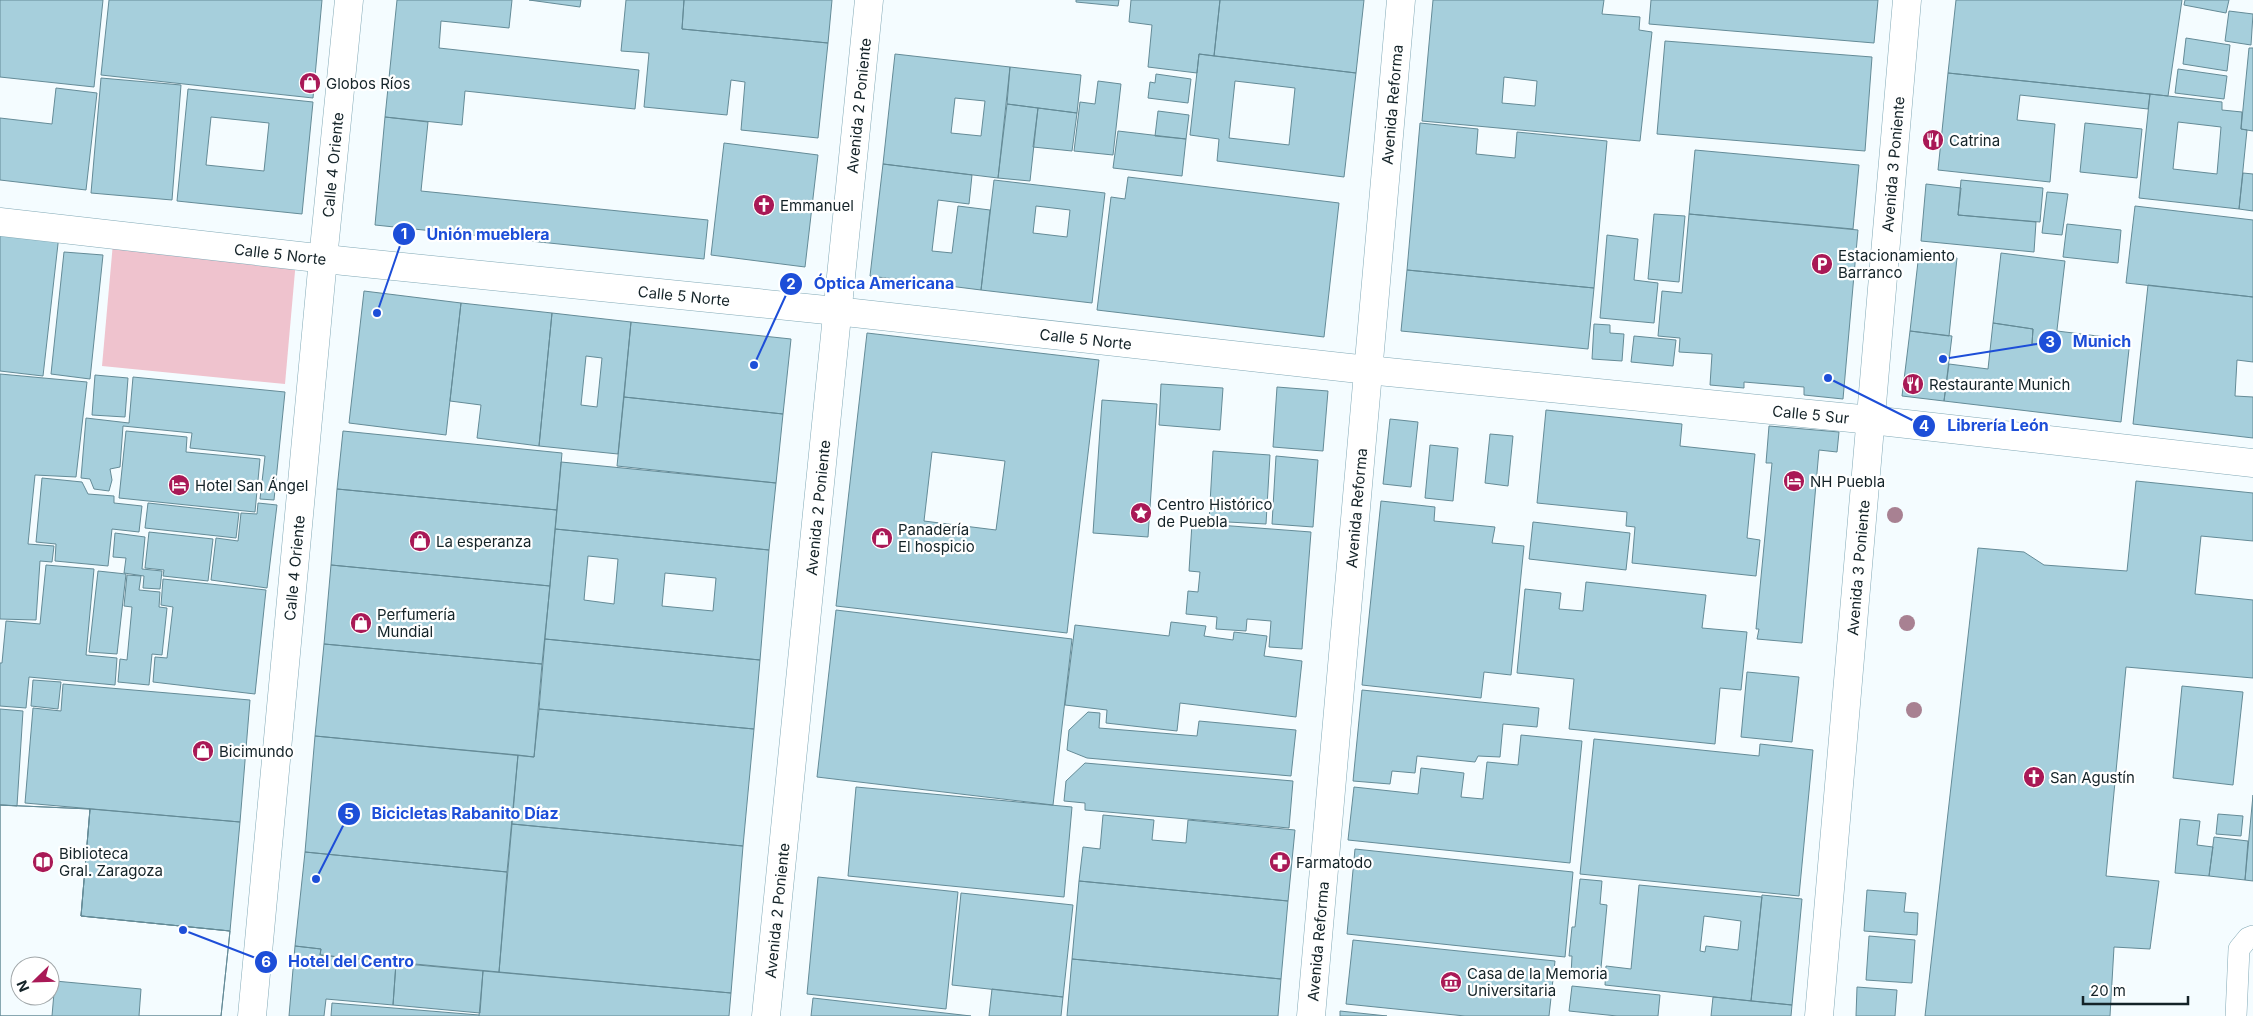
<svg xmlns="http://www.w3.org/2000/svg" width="2253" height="1016" font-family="Inter,sans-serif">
  <rect width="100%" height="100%" fill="#f4fcff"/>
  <path fill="#efc3ce" d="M113 243 296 260 285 384 102 366Z"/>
  <path fill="#a6cfdc" stroke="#648b97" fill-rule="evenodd" d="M0 0H103L94 87 0 77Z
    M109 0H322L313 98 101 75Z
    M397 0H512L509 28 441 21 439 48 639 70 635 109 465 91 462 125 385 117Z
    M529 0H581L580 7Z
    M626 0H684L682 29 828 43 818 138 741 130 745 82 731 80 727 115 644 107 649 53 621 51Z
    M684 0H832L828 43 682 29Z
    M1076 0H1119L1118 6 1076 2Z
    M1131 0H1220L1214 56 1199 54 1197 73 1148 67 1152 25 1129 22Z
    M1220 0H1364L1356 73 1214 56Z
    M1433 0H1604L1602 14 1640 17 1639 30 1652 32 1640 141 1422 121ZM1504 77 1537 81 1535 106 1502 103Z
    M1651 0H1878L1874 43 1649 24Z
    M1956 0H2182L2168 96 1948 73Z
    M2185 0H2229L2226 13 2184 5Z
    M2229 11 2253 14 2251 45 2225 41Z
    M2186 38 2230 45 2227 71 2183 64Z
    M1665 41 1872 57 1865 151 1657 134Z
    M2249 48H2253V131L2241 129Z
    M895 54 1010 67 998 178 883 164ZM955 98 985 101 981 136 951 133Z
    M1199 54 1356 73 1344 177 1217 161 1219 139 1190 135ZM1235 81 1295 88 1289 145 1229 138Z
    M1010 67 1081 75 1077 113 1007 104Z
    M2178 69 2227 76 2224 99 2175 93Z
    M1948 73 2150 94 2148 109 2020 95 2017 120 2055 124 2050 182 1938 170Z
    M1156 74 1191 79 1188 103 1148 98 1150 82 1155 83Z
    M101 78 181 85 172 200 91 193Z
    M1098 81 1121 84 1113 155 1074 151 1080 102 1095 104Z
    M56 88 97 93 86 190 0 180V118L52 124Z
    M188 89 313 102 302 214 177 201ZM211 117 269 123 264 171 206 165Z
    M2150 94 2222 102V110L2242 112 2241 129 2247 130 2239 209 2139 198ZM2178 122 2221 127 2217 174 2173 169Z
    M1007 104 1038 108 1030 181 998 178Z
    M1038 108 1077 113 1072 151 1033 147Z
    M1158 111 1189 115 1186 139 1155 136Z
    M385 117 428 122 421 191 708 220 704 259 375 225Z
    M1420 123 1478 129 1476 154 1515 158 1517 132 1607 141 1594 288 1407 270Z
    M2085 123 2142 129 2137 178 2080 172Z
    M1118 131 1186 139 1182 176 1113 168Z
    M724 143 818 155 805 267 711 255Z
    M1695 150 1859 165 1853 229 1689 214Z
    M883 164 972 175 969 204 938 200 932 251 952 253 958 206 990 210 981 290 870 276Z
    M2243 173 2253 174V211L2239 209Z
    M1128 177 1339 203 1324 337 1097 310 1111 197 1125 199Z
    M994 180 1105 193 1092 303 981 290ZM1036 206 1070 210 1067 237 1033 233Z
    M1961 180 2043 188 2040 222 1958 215Z
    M1926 184 1961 188 1958 215 2036 222 2034 252 1921 241Z
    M2047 192 2068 194 2062 235 2042 233Z
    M2135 206 2253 220V297L2126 283Z
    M1654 214 1685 216 1679 282 1648 279Z
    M1689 214 1858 230 1843 399 1804 395V387L1744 382V388L1710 385 1712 354 1679 352 1680 338 1658 336 1662 291 1682 293Z
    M2067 224 2121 230 2118 263 2063 257Z
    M0 227 59 235 43 376 0 371Z
    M1607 235 1638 239 1634 280 1658 283 1654 323 1600 318Z
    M64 252 103 255 90 379 51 374Z
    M1919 253 1957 258 1949 336 1910 331Z
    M2001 253 2065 261 2055 347 2032 344 2033 329 1993 323Z
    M1407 270 1594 288 1588 349 1401 331Z
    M2148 285 2253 297V362L2237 360 2235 396 2253 397V438L2133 424Z
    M364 291 461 303 446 435 349 423Z
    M461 303 552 313 539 446 477 438 481 405 450 401Z
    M552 313 631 322 618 454 539 446ZM586 356 602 358 597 407 581 405Z
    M631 322 791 339 783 414 624 397Z
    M1993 323 2033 329 2032 344 2055 347 2057 331 2130 340 2121 422 1944 401 1949 364 1988 369Z
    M1594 324 1610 325V333L1624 334 1622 361 1592 359Z
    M1910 331 1952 336 1944 401 1902 396Z
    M867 333 1099 360 1067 633 836 606ZM932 452 1005 461 996 530 924 521Z
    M1634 336 1676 340 1673 366 1631 362Z
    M0 374 87 382 76 477 35 475 28 544 54 546 52 562 40 561 36 620 0 619Z
    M95 375 128 378 125 417 92 415Z
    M133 377 285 392 274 500 260 499 265 456 190 448 192 433 123 426 120 467 110 469 112 480 109 491 94 489 90 479 81 478 86 418 129 423Z
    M1161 384 1223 388 1220 430 1159 425Z
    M1277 387 1328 391 1323 451 1273 447Z
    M624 397 783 414 776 483 617 466Z
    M1102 400 1157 404 1148 537 1093 533Z
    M1546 410 1682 424 1680 446 1755 454 1747 538 1760 540 1756 576 1632 563 1635 527 1626 526 1627 512 1537 503Z
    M1390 419 1418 422 1411 487 1383 484Z
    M1769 426 1839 432 1837 452 1819 450 1802 643 1757 639 1759 629H1756L1772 463H1766Z
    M126 431 187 437 186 452 260 459 255 512 119 498Z
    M343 431 562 453 557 510 337 489Z
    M1490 434 1513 436 1508 486 1485 483Z
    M1430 445 1458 448 1453 501 1425 498Z
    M1213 451 1270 455 1266 524 1209 521Z
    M1276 456 1318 460 1313 527 1272 524Z
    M561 462 776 483 769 550 555 529Z
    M42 478 82 482 88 494 114 496V503L142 506 139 532 112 529 108 566 55 561 56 544 36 542Z
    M2136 481 2253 493V541L2201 536 2195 594 2253 600V678L2126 667 2106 876 2159 881 2150 949 2114 947 2110 1016H1925L1978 548 2024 552 2044 565 2127 571Z
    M337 489 557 510 550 586 331 565Z
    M1381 501 1435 507 1434 521 1495 527 1492 543 1524 546 1511 675 1484 672 1481 698 1362 685Z
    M148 503 239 513 236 538 145 528Z
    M258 503 277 505 267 588 211 580 216 538 238 541 241 513 257 514Z
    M1533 522 1630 533 1626 570 1529 559Z
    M1192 523 1311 532 1302 649 1269 647 1271 621 1247 619 1246 631 1216 629 1217 617 1186 614 1188 591 1198 592 1200 572 1189 571Z
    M555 529 769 550 760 660 545 639ZM588 556 618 559 614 604 584 600ZM665 573 716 578 713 611 662 606Z
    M149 532 213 539 208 581 163 576 164 570 145 568Z
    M115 533 145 537 142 569 162 571 160 589 143 588 144 576 124 573 126 558 113 557Z
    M46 565 94 569 86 655 117 658 115 685 29 677 26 708 0 706V663H2L6 621 40 624Z
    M331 565 550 586 542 664 324 644Z
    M98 571 126 574 117 654 89 652Z
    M127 575 141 576 139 590 160 592 159 607 167 608 162 655 152 654 149 685 118 682 120 659 127 660 132 607 124 606Z
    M163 579 266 590 255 694 153 682 155 657 167 658 173 607 161 605Z
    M1586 582 1706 595 1702 628 1747 632 1741 690 1720 688 1715 744 1569 729 1574 679 1517 673 1525 589 1561 593 1559 609 1583 611Z
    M836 610 1072 639 1053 805 817 777Z
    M1171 622 1206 626 1204 636 1233 640 1234 632 1267 636 1264 656 1302 661 1296 717 1180 703 1177 731 1106 723 1107 710 1065 705 1075 625 1169 636Z
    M545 639 760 660 754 729 539 709Z
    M324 644 542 664 534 757 315 736Z
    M1747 672 1799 677 1792 742 1741 737Z
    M33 680 61 682 58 709 31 706Z
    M63 684 250 700 240 822 25 803 33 708 61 711Z
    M2182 686 2243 692 2233 785 2173 778Z
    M1362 690 1539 708 1537 727 1503 724 1500 757 1478 756 1475 762 1417 756 1415 773 1392 771 1390 784 1353 781Z
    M0 709 23 711 17 806 0 805Z
    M539 709 754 729 743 846 512 824 518 755 534 757Z
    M1088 712 1100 713 1099 728 1197 736 1199 721 1296 730 1291 776 1087 758 1067 750 1069 730Z
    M1521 735 1582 741 1570 863 1348 840 1354 787 1418 794 1421 768 1464 773 1461 797 1483 799 1487 762 1518 765Z
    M315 736 518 755 507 872 305 852Z
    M1594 739 1759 756 1760 744 1813 750 1799 896 1580 874Z
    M1085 763 1293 781 1289 828 1085 810V803L1064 801 1066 781Z
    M856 787 1072 807 1064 897 848 876Z
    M2253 795V881L2245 880Z
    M0 805 90 809 81 916 230 931 221 1016H139L141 989 55 981 52 1016H0ZM20 966H50V996H20Z
    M0 805 90 809 81 916 230 931 221 1016H0ZM20 966H50V996H20Z
    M90 809 240 822 230 931 81 916Z
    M2218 814 2243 816 2241 836 2216 834Z
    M1103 815 1154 820 1152 840 1186 843 1188 820 1295 830 1288 901 1079 881 1083 847 1100 849Z
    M2180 819 2200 821 2197 845 2213 847 2209 876 2175 873Z
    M512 824 743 846 731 993 499 972Z
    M2214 837 2248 841 2245 880 2209 876Z
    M1355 849 1573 872 1565 957 1347 934Z
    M305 852 507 872 499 972 320 955 321 949 295 946Z
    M818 877 958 892 946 1009 807 994Z
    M1580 879 1602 881 1600 904 1607 905 1600 978 1571 975 1572 956H1569L1572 927H1575Z
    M1079 881 1288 901 1281 979 1072 959Z
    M1639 885 1762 897 1751 1001 1605 985 1606 966 1631 969ZM1704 916 1741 921 1738 950 1706 946 1705 952 1700 951Z
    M1867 890 1906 893 1904 912 1918 913 1917 935 1864 931Z
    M961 893 1073 905 1063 997 952 985Z
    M1762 895 1802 899 1792 1005 1751 1001Z
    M1869 936 1915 940 1912 983 1866 980Z
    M1353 940 1555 961 1549 1016H1465L1346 1004Z
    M295 946 321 949 320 955 396 963 393 1005 326 999 324 1016H289Z
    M1072 959 1281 979 1278 1016H1067Z
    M396 963 483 971 480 1013 393 1005Z
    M483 971 731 993 729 1016H479Z
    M1572 986 1660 995 1658 1016H1617L1569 1011Z
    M1857 987 1897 990 1895 1016H1856Z
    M992 989 1063 997 1061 1016H989Z
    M1713 997 1792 1005 1791 1016H1711Z
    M813 998 971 1016H811Z
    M332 1003 479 1015V1016H331Z
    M1340 1011 1387 1016H1340Z"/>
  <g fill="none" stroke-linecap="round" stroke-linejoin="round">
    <g stroke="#82a9b6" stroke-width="22">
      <path id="service" d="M2236 1016 2239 949 2248 938 2253 936"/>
    </g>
    <g stroke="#82a9b6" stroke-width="29">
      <g id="minor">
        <path id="s1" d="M0 222 344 261 836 311 1368 370 1871 420 2253 463"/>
        <path id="s2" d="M252 1016 323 259 349 0"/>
        <path id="s3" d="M766 1016 869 0"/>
        <path id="s4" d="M1311 1016 1401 0"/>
        <path id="s5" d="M1819 1016 1907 0"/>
      </g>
    </g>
    <use href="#service" stroke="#fff" stroke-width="21"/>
    <use href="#minor" stroke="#fff" stroke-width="28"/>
  </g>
  <g fill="#a88192">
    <circle cx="1895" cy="515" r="8"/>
    <circle cx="1907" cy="623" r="8"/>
    <circle cx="1914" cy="710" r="8"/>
  </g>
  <defs>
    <g id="shop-disc" transform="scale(1.125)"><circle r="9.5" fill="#a91956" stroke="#fff"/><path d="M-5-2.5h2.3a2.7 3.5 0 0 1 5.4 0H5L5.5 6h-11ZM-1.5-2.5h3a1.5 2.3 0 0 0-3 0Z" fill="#fff"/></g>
    <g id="restaurant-disc" transform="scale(1.125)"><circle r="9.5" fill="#a91956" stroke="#fff"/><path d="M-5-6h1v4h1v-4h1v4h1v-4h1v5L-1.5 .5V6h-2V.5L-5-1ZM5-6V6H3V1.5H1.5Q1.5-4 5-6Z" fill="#fff"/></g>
    <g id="church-disc" transform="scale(1.125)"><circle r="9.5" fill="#a91956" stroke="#fff"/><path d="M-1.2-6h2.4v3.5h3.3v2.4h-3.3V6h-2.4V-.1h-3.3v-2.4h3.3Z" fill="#fff"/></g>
    <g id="parking-disc" transform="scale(1.125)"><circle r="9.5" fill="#a91956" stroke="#fff"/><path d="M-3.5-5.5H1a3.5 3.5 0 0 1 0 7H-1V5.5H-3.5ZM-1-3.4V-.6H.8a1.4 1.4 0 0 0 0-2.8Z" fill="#fff"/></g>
    <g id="hotel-disc" transform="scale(1.125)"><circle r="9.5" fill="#a91956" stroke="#fff"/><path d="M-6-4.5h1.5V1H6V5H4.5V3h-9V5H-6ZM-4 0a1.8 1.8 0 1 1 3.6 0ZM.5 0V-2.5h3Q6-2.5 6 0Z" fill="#fff"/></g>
    <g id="sight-disc" transform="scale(1.125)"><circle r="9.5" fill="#a91956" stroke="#fff"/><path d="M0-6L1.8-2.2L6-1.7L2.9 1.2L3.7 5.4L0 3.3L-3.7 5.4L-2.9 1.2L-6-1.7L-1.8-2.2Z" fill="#fff"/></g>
    <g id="library-disc" transform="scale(1.125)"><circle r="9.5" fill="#a91956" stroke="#fff"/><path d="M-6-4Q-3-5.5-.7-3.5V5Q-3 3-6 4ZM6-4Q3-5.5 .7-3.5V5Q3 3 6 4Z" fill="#fff"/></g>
    <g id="pharmacy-disc" transform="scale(1.125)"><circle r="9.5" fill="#a91956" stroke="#fff"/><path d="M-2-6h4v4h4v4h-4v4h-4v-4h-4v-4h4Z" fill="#fff"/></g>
    <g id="museum-disc" transform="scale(1.125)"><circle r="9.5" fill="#a91956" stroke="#fff"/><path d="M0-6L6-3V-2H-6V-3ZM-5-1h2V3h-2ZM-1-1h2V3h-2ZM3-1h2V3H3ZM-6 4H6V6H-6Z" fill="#fff"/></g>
  </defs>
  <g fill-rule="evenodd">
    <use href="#shop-disc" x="310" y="83"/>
    <use href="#restaurant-disc" x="1933" y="140"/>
    <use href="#church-disc" x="764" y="205"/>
    <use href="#parking-disc" x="1822" y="264"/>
    <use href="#restaurant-disc" x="1913" y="384"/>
    <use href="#hotel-disc" x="1794" y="481"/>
    <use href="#hotel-disc" x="179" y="485"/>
    <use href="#sight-disc" x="1141" y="513"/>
    <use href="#shop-disc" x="882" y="538"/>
    <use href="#shop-disc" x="420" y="541"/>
    <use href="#shop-disc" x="361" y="623"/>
    <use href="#shop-disc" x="203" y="751"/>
    <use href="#church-disc" x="2034" y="777"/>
    <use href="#library-disc" x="43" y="862"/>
    <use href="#pharmacy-disc" x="1280" y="862"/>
    <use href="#museum-disc" x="1451" y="982"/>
  </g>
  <g text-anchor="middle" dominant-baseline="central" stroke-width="4.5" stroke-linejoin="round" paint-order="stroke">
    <g font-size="15" fill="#142328" stroke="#fff" text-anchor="start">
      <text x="326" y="83">Globos Ríos</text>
      <text x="1949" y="140">Catrina</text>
      <text x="780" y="205">Emmanuel</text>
      <text x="1838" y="255">Estacionamiento<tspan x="1838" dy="17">Barranco</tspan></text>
      <text x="1929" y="384">Restaurante Munich</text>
      <text x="1810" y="481">NH Puebla</text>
      <text x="195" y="485">Hotel San Ángel</text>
      <text x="1157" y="504">Centro Histórico<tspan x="1157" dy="17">de Puebla</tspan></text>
      <text x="898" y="529">Panadería<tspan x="898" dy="17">El hospicio</tspan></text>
      <text x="436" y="541">La esperanza</text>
      <text x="377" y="614">Perfumería<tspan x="377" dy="17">Mundial</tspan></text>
      <text x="219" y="751">Bicimundo</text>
      <text x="2050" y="777">San Agustín</text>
      <text x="59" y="853">Biblioteca<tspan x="59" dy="17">Gral. Zaragoza</tspan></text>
      <text x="1296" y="862">Farmatodo</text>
      <text x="1467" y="973">Casa de la Memoria<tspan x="1467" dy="17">Universitaria</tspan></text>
    </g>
    <g font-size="15" fill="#142328" stroke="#fff">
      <text stroke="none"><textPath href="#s3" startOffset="915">Avenida 2 Poniente</textPath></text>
      <text stroke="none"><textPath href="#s4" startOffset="915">Avenida Reforma</textPath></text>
      <text stroke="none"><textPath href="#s2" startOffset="855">Calle 4 Oriente</textPath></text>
      <text stroke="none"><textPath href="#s5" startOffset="855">Avenida 3 Poniente</textPath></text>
      <text stroke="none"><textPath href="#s1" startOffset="282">Calle 5 Norte</textPath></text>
      <text stroke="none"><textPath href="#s1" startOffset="688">Calle 5 Norte</textPath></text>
      <text stroke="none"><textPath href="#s1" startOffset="1092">Calle 5 Norte</textPath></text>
      <text stroke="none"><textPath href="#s1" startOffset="1821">Calle 5 Sur</textPath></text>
      <text stroke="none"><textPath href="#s3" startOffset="511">Avenida 2 Poniente</textPath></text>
      <text stroke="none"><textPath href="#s4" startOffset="510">Avenida Reforma</textPath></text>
      <text stroke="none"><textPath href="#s2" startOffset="450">Calle 4 Oriente</textPath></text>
      <text stroke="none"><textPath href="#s5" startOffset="450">Avenida 3 Poniente</textPath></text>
      <text stroke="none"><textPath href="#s3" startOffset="106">Avenida 2 Poniente</textPath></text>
      <text stroke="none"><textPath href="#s4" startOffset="75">Avenida Reforma</textPath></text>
    </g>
  </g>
  <path fill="none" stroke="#1d4ed8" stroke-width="2" d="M377 313L404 234M754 365L791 284M1943 359L2050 342M1828 378L1924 426M316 879L349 814M183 930L266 962"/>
  <g fill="#1d4ed8" stroke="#fff" stroke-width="2">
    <circle cx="377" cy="313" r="5"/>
    <circle cx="754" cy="365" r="5"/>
    <circle cx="1943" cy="359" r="5"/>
    <circle cx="1828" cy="378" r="5"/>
    <circle cx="316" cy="879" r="5"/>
    <circle cx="183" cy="930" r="5"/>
    <circle cx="404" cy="234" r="12"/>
    <circle cx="791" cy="284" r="12"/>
    <circle cx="2050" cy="342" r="12"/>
    <circle cx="1924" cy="426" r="12"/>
    <circle cx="349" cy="814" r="12"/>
    <circle cx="266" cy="962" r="12"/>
  </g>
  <g font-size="15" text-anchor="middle" font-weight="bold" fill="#fff">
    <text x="404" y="239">1</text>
    <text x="791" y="289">2</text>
    <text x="2050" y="347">3</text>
    <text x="1924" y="431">4</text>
    <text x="349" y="819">5</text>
    <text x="266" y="967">6</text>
  </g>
  <g font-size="16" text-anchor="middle" font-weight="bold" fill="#1d4ed8" stroke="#fff" stroke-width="4.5" stroke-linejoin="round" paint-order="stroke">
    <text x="488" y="240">Unión mueblera</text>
    <text x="884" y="289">Óptica Americana</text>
    <text x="2102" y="347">Munich</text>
    <text x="1998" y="431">Librería León</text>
    <text x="465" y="819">Bicicletas Rabanito Díaz</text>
    <text x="351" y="967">Hotel del Centro</text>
  </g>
  <g transform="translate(35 981) rotate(247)"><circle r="24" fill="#ffffff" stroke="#a1a7a9"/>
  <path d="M0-4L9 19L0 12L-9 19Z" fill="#a91956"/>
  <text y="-8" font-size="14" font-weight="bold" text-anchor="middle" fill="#142328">N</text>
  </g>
  <path d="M2083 996v8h105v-8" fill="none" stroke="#142328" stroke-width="2.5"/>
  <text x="2090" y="996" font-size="15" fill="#142328" stroke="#ffffff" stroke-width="4" paint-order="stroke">20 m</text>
</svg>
